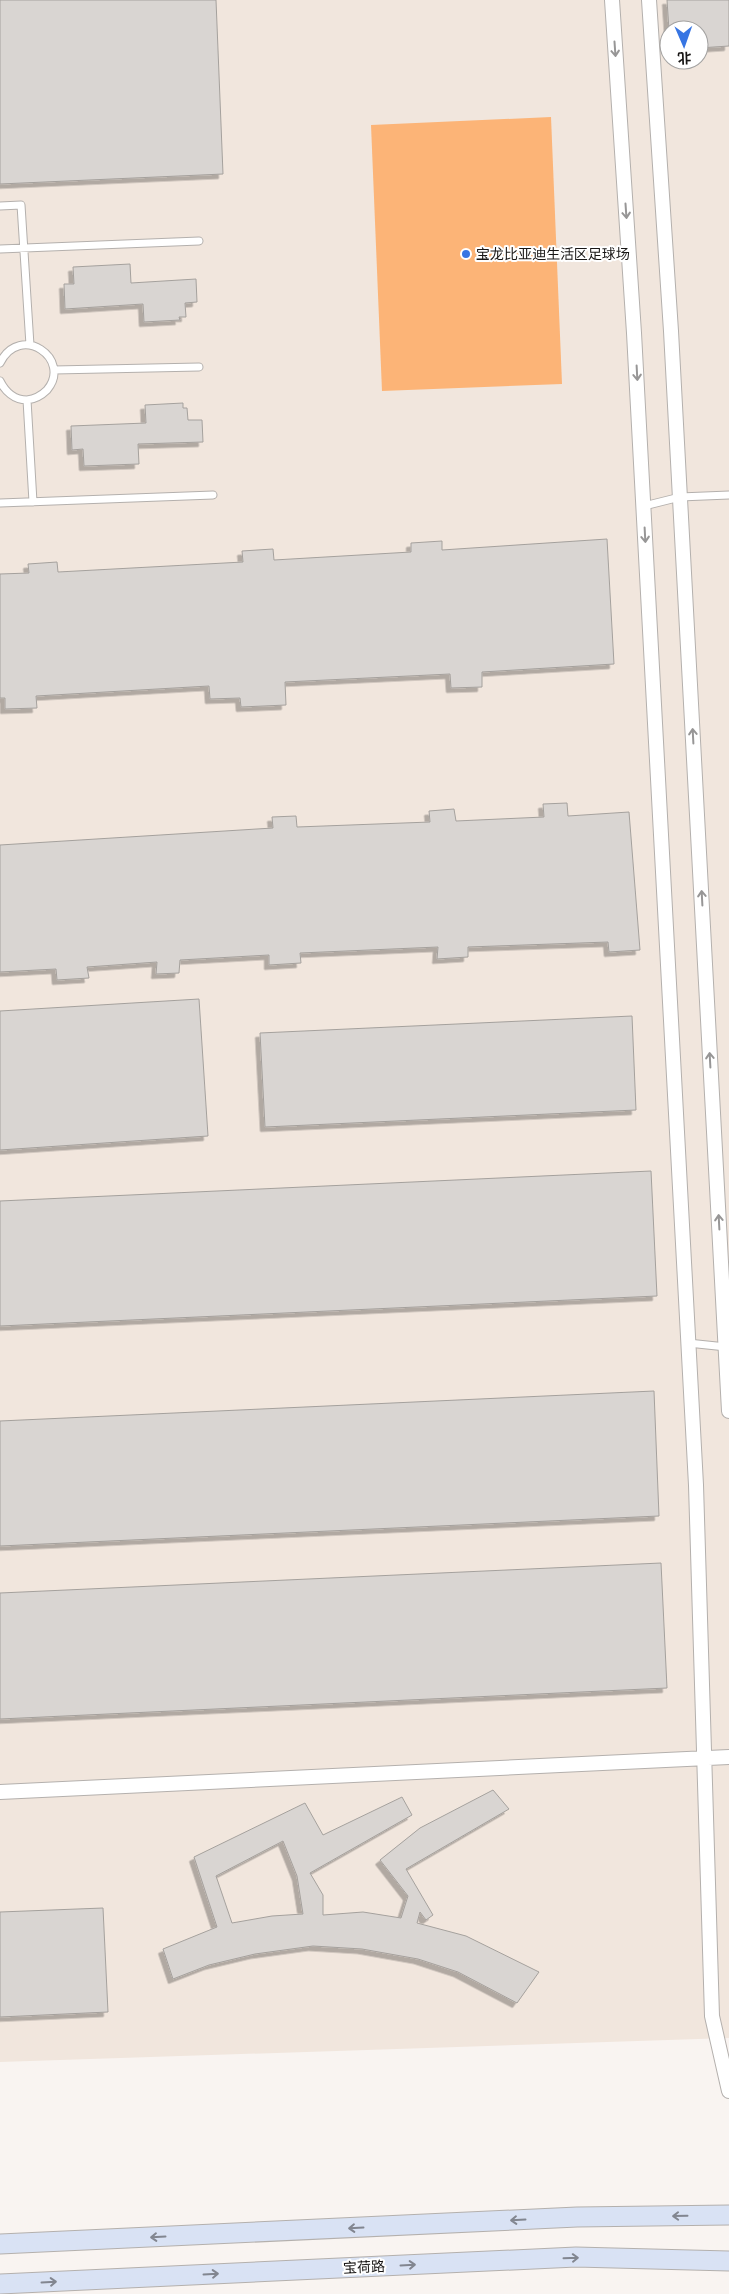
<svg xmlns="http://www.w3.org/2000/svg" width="729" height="2294" font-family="'Archivo Narrow','Noto Sans SC',sans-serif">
  <defs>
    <filter id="shadow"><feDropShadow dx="-4.5" dy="4.5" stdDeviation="0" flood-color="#0004"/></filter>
  </defs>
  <rect width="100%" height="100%" fill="#f9f4f1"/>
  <path fill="#f1e6dd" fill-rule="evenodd" d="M0 0H729V2038L0 2062ZM669 30H699V60H669Z"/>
  <path fill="#fcb477" d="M551 117 562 384 382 391 371 125Z"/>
  <path fill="#d9d5d2" stroke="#a5a19d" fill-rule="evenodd" filter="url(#shadow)" d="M0 0H216L223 174 0 184Z
    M667 0H729V46L699 48V30H669Z
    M130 264 131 283 196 279 197 302 185 303 186 317H179L180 320 144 322 143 304 65 309 64 284H74L73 267Z
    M183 403V408H187L188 420H202L203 442 138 444 139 464 84 466 83 449 72 450 71 426 146 423 145 405Z
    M607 539 614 664 482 672V687L451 688 450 674 285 682 286 705 241 707 240 698 210 699 209 686 36 696 37 708 5 709V698H0V574L29 573 28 564 57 562 58 572 243 562 242 551 273 549 274 560 411 552V543L442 541V550Z
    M567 803 568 816 629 812 640 950 609 952 608 942 468 947V957L437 959 438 947 300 953 301 963 269 965V955L180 960 179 973 156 974 157 962 87 967 89 978 57 980 56 969 0 972V845L273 828 272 817 296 816 297 827 430 822 429 811 454 809 456 821 544 817 543 804Z
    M199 999 208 1136 0 1150V1011Z
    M632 1016 636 1110 265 1127 260 1033Z
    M651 1171 657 1296 0 1326V1201Z
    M654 1391 659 1516 0 1546V1421Z
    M661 1563 667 1688 0 1719V1593Z
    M493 1790 509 1809 406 1869 433 1915 426 1920 420 1912 417 1923 466 1936 539 1972 517 2003 458 1972 418 1959 362 1949 313 1946 255 1954 209 1965 173 1979 163 1949 217 1927 194 1857 305 1803 323 1835 402 1797 412 1815 310 1873 323 1895V1915L363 1912 401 1918 408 1896 380 1860 420 1828ZM283 1841 297 1876 303 1914 272 1916 232 1923 216 1876Z
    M103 1908 108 2012 0 2017V1912Z"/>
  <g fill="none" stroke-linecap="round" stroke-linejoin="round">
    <g stroke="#b4b0ad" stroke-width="9">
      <path id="lane" d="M0 206 21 205 30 345
        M0 249 199 241
        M0 363C20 322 73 359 47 390 42 395 35 399 27 400 14 400 5 391 0 381
        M54 370 199 367
        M27 400 33 502
        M0 503 213 495
        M644 506 680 497 729 495
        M688 1343 726 1347"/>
    </g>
    <g stroke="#b4b0ad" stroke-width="16">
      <path id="street" d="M612 0 634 333 696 1485 712 2016 729 2091
        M649 0 671 331 729 1411
        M0 1792 729 1757"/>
    </g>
    <g stroke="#b4b0ad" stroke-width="21">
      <path id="secondary" d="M0 2244 577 2217 729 2215
        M0 2284 576 2257 729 2261"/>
    </g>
    <use href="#lane" stroke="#fff" stroke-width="7"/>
    <use href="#street" stroke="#fff" stroke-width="14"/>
    <use href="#secondary" stroke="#d9e2f4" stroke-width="19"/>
  </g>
  <defs><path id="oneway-shaft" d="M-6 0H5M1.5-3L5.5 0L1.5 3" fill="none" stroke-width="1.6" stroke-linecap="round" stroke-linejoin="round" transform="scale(1.25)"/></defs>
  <g stroke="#979696">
    <use href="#oneway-shaft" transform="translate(615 49) rotate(86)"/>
    <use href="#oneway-shaft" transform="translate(626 211) rotate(86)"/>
    <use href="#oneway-shaft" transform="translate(637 373) rotate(87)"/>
    <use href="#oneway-shaft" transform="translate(645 535) rotate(87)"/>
    <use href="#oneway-shaft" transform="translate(693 736) rotate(-93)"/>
    <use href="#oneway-shaft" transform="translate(702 898) rotate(-93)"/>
    <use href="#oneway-shaft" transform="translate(710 1060) rotate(-93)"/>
    <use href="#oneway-shaft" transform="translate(719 1222) rotate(-93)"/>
  </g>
  <g stroke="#828690">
    <use href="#oneway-shaft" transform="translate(680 2216) rotate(179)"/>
    <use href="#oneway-shaft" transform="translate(518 2220) rotate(177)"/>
    <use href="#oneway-shaft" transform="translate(356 2228) rotate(177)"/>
    <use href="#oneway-shaft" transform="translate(158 2237) rotate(177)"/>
    <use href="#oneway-shaft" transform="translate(571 2258) rotate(-2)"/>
    <use href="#oneway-shaft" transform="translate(408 2265) rotate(-3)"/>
    <use href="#oneway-shaft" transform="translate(211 2274) rotate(-3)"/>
    <use href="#oneway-shaft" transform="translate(49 2282) rotate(-3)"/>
  </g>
  <circle fill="#3775e3" stroke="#fff" stroke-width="2" cx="466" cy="254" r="5"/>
  <g text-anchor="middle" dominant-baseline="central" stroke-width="4" stroke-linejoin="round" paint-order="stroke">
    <g font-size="14" fill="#181615" stroke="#fff" text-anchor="start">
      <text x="476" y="254">宝龙比亚迪生活区足球场</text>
    </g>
    <g font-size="14" fill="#181615" stroke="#fff">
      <text transform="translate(364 2267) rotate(-3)">宝荷路</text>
    </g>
  </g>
  <g transform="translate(684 45) rotate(178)"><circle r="24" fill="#ffffff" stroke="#a3a2a1"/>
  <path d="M0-4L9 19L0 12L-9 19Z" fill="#3775e3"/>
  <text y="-8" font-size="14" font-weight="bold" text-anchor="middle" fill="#181615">北</text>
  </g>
</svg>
